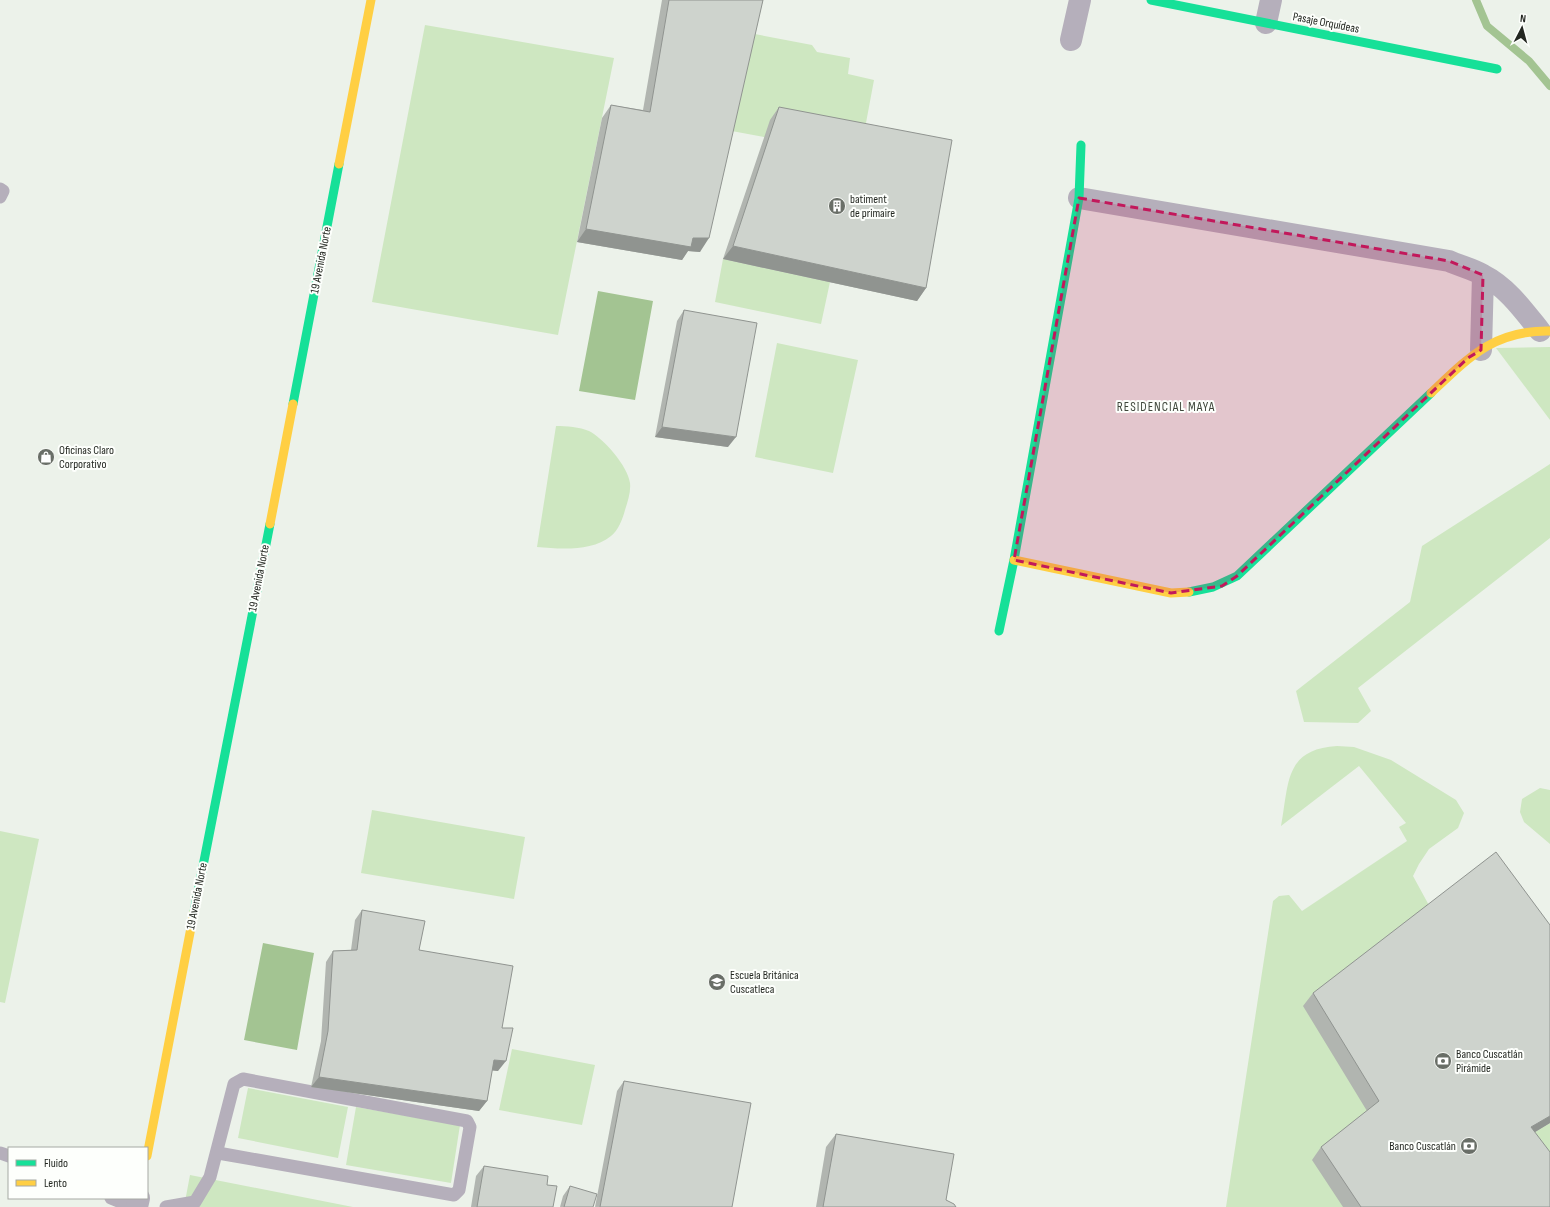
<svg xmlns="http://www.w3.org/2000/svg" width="1550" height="1207" font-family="'Sofia Sans Condensed',sans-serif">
  <rect width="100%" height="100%" fill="#ecf2ea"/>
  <path fill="#cee7c1" d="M425 25 614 58 558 335 372 302Z
    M739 31 812 45 817 52 850 58 848 74 874 80 860 155 721 129Z
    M723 259 830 282 821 324 715 302Z
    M777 343 858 360 833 473 755 457Z
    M1550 347V420L1496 348Z
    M556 426C566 426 580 427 589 431 603 438 628 466 630 483 631 491 628 501 625 510 623 518 618 531 611 536 591 552 560 549 537 547Z
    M1550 464V538L1358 688 1371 711 1358 723 1304 722 1296 691 1410 602 1422 546Z
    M1337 746 1354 747 1391 760 1456 800 1464 813 1458 828 1429 849 1419 864 1413 876 1431 909 1343 1207H1226L1273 901 1279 896 1289 895 1302 911 1407 841 1399 827 1406 823 1359 766 1281 826C1289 784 1284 749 1337 746Z
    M1540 788 1550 790V844L1524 822 1520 812 1522 799Z
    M372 810 525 837 514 899 361 873Z
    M0 831 39 839 5 1003 0 1002Z
    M512 1049 595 1065 582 1125 499 1110Z
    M248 1088 348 1107 338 1158 238 1138Z
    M356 1107 460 1125 451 1183 346 1165Z
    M1550 1123V1178L1522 1140Z
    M190 1175 353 1207H184Z"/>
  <path fill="#a3c492" d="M598 291 653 301 635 400 579 391Z
    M263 943 314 953 297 1050 244 1040Z"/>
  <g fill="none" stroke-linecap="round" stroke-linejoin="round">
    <path stroke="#a3c492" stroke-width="8" d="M1476 0 1487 26 1529 61 1550 86"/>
    <path stroke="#b5afbb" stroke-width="13" d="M0 189 3 191 0 197
      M0 1153 9 1156
      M111 1198 133 1207
      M166 1207 195 1202 210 1177 234 1084 243 1079 467 1121 470 1127 459 1190 454 1195 218 1153"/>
    <path stroke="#b5afbb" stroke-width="22" d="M1266 23 1271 0
      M1071 40 1080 0
      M1079 198 1449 261C1460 266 1473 269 1483 275 1507 287 1524 311 1540 331
      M1481 350 1483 275
      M137 1207 139 1198"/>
    <path stroke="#16e098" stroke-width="9" d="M1151 0 1497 69
      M293 404 339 164
      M1189 592 1213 587 1237 576 1431 393
      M999 631 1014 560 1079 198 1081 145
      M194 912 270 524"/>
    <path stroke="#ffcf43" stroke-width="9" d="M339 164 371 0
      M1431 393C1469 357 1494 330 1550 331
      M270 524 293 404
      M1014 560 1171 593 1189 592
      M147 1156 194 912"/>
  </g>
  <path fill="#b1b5b0" d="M662 0H763L700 252 688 251 682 260 577 242 602 118 611 105 643 110Z
    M779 107 926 288 917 301 723 259 770 120Z
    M684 310 728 447 655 437 677 321Z
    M362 910 419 950 502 1028 498 1071 492 1070 487 1101 479 1111 311 1087 321 1041 326 962 333 951 351 950 355 920Z
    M1550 925V1123L1535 1132 1550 1207H1343L1312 1160 1321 1147 1367 1111 1303 1006 1313 993Z
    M624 1081 732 1207H595L617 1091Z
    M836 1134 946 1200 956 1207H816L826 1147Z
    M484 1166 553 1207H471L476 1176Z
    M570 1186 593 1207H560L563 1196Z"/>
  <path fill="#909490" d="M586 229 693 238H709L700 252 688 251 682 260 577 242Z
    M733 246 926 288 917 301 723 259Z
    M662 427 736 437 728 447 655 437Z
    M494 1060 506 1061 498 1071 487 1070Z
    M319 1077 487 1101 479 1111 311 1087Z
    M1550 1116V1123L1522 1140 1531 1127Z"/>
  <path fill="#ced3cd" stroke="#909490" d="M669 0H763L709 238H693L691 247 586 229 611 105 650 112Z
    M779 107 952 140 926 288 733 246Z
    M684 310 757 323 736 437 662 427Z
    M1496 852 1550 925V1116L1531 1127 1550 1152V1207H1361L1321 1147 1379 1101 1313 993Z
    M362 910 425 921 419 950 513 966 502 1028H513L506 1061 494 1060 487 1101 319 1077 328 1031 333 951 357 950Z
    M624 1081 751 1103 732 1207H600Z
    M836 1134 954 1154 946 1200 954 1204 956 1207H823Z
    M484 1166 548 1176 547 1185 557 1186 553 1207H477Z
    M570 1186 597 1194 593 1207H564Z"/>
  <path fill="#c2185b" fill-opacity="0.2" stroke="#c2185b" stroke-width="3" stroke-dasharray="8 5" stroke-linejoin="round" d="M1079 198 1449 261 1483 275 1481 350 1468 358 1237 576 1222 586 1171 593 1014 560Z"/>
  <defs>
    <g id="building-disc" transform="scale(0.9)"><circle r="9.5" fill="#696e67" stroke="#fdfffc"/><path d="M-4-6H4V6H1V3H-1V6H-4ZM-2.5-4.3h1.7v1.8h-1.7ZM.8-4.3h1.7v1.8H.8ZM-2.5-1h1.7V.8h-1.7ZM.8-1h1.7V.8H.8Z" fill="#fff"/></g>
    <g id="shop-disc" transform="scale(0.9)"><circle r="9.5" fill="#696e67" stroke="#fdfffc"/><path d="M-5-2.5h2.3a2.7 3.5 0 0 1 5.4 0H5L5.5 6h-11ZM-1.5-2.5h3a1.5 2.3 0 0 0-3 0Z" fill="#fff"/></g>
    <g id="school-disc" transform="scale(0.9)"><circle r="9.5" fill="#696e67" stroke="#fdfffc"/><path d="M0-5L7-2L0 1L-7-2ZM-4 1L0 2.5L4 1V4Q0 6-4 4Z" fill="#fff"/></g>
    <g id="bank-disc" transform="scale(0.9)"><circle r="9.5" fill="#696e67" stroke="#fdfffc"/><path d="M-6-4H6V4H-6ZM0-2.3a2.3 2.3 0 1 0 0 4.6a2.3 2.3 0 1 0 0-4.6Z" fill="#fff"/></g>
  </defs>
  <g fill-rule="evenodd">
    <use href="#building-disc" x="837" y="206"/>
    <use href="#shop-disc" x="46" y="457"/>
    <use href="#school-disc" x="717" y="982"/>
    <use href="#bank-disc" x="1443" y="1061"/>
    <use href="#bank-disc" x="1469" y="1146"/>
  </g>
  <g text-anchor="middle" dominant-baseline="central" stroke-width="4" stroke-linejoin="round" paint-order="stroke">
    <g font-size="12" fill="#232721" stroke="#fdfffc">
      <text transform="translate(1326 23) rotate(11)">Pasaje Orquídeas</text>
      <text transform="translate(321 260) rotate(-79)">19 Avenida Norte</text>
      <text transform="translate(259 578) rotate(-79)">19 Avenida Norte</text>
      <text transform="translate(197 896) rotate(-79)">19 Avenida Norte</text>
    </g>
    <g font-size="12" fill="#232721" stroke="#fdfffc" text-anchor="start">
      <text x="850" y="199">batiment<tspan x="850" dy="14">de primaire</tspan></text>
      <text x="59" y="450">Oficinas Claro<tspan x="59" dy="14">Corporativo</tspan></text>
      <text x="730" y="975">Escuela Británica<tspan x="730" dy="14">Cuscatleca</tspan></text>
      <text x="1456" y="1054">Banco Cuscatlán<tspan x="1456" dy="14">Pirámide</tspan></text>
      <text x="1456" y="1146" text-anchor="end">Banco Cuscatlán</text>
    </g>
    <g font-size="13" letter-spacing="1" fill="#3e463a" stroke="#fdfffc">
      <text x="1166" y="407">RESIDENCIAL MAYA</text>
    </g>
  </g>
  <rect x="8" y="1147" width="140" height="52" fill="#fdfffc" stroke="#a6a9a4"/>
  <rect x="16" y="1160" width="20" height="6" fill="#16e098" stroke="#a6a9a4"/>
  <text x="44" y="1167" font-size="12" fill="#232721">Fluido</text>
  <rect x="16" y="1180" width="20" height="6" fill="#ffcf43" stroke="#a6a9a4"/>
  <text x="44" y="1187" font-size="12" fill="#232721">Lento</text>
  <g transform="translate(1522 28) rotate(6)" stroke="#fdfffc" stroke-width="3" paint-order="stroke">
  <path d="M0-3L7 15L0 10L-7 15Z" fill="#232721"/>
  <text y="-6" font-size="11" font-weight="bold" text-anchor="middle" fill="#232721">N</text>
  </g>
</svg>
